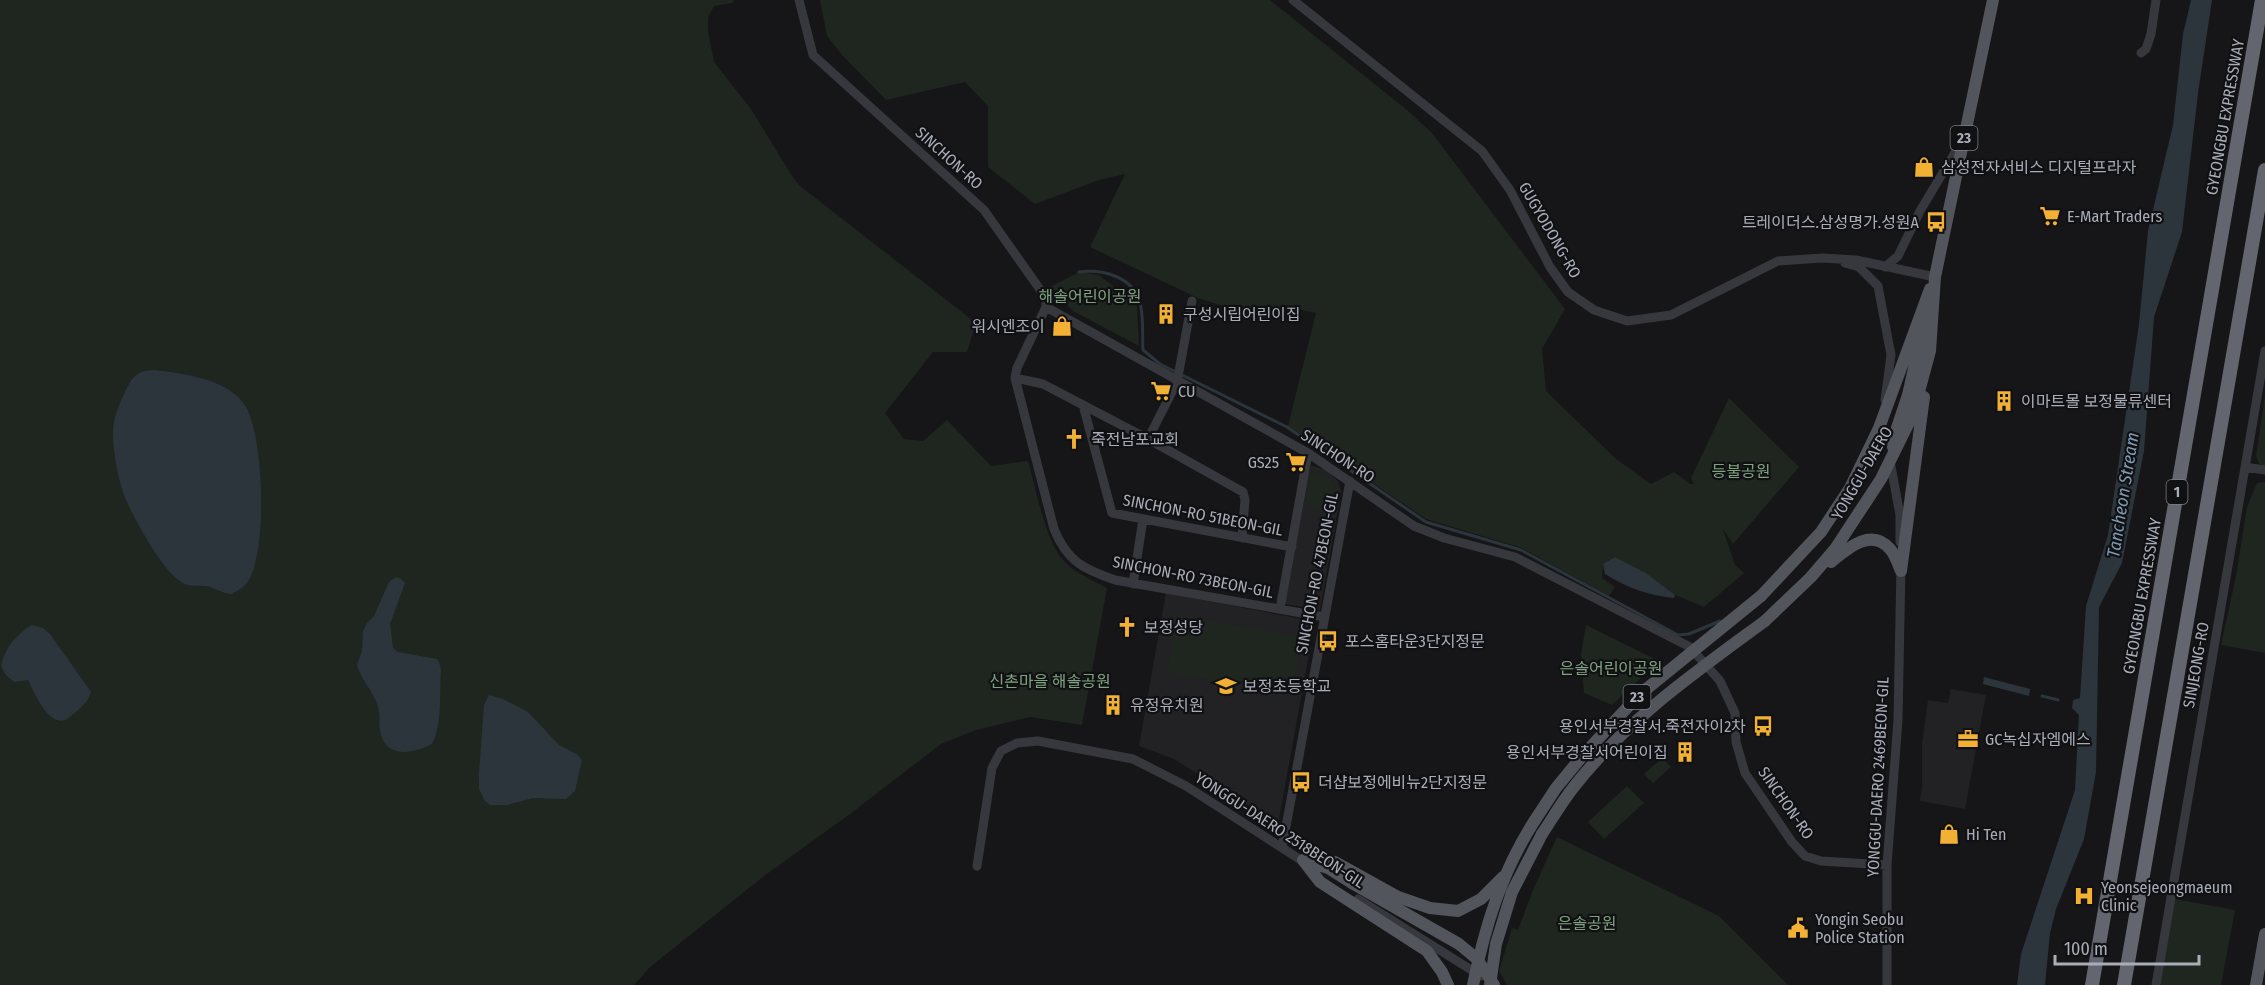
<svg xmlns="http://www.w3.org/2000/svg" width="2265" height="985" font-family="'Fira Sans Condensed','Noto Sans KR',sans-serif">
  <rect width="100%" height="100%" fill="#161618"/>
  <path fill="#222225" d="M1312 466 1325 469 1338 481 1341 492 1320 610 1285 604 1310 467Z
    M1166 593 1307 620 1314 627 1278 824 1174 759 1139 746Z
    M1951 689 1986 695 1965 809 1920 801 1922 786V744L1928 700 1948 703Z"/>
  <path fill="#1e261f" d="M0 0H734L732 3 714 6 708 18V32L714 62 751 109 792 176 800 186 976 323 967 352H933L885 413 904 439 923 441 947 420 991 466 1028 461C1036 488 1045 541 1064 561 1075 573 1092 580 1107 588L1082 725 1030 717 976 730 941 744 850 814 764 876 650 967 634 985H0Z
    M820 0H1270L1407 110 1432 133 1565 309 1542 349 1546 391 1616 459 1651 484 1674 472 1690 484H1694L1691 478 1729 398 1799 467 1733 544 1723 529 1735 565 1744 573 1704 607 1675 595 1646 573 1615 557 1603 564 1602 578 1615 587 1609 596 1522 548 1426 519 1288 426 1316 313 1292 308 1264 319 1198 298 1090 247 1125 174 1099 180 1035 204 988 167V106L965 82 886 100 843 56 827 36Z
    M1079 272 1099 275 1137 305 1139 346 1073 311 1050 287Z
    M2265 395V467L2259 464 2256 456Z
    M1319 472C1338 485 1338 489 1334 511L1305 505 1311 474Z
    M2265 482V653L2221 645 2236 576 2247 507 2257 483Z
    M1178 615 1302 637 1292 694 1167 672Z
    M1586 625 1659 661 1612 705 1584 693 1581 654Z
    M1662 758 1671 767 1653 783 1644 774Z
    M1627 786 1644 803 1604 839 1588 822Z
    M1557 837 1719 916 1788 985H1507L1499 971 1512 928 1518 930 1533 890Z
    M2175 899 2235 910 2221 985H2160Z"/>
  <path fill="#2c353c" d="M2191 0H2212L2198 93 2182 232 2154 317 2144 451 2122 563 2099 607 2096 772 2084 839 2056 909 2050 933 2045 985H2017L2021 954 2075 790 2079 715 2072 708 2073 700 2080 698 2086 606 2108 535 2139 324 2148 231 2173 125 2183 34Z
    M155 370C184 374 230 379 246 407 264 438 268 554 247 583 243 588 236 591 232 594 223 593 218 590 210 587 202 584 192 588 183 583 164 574 135 520 126 500 118 480 113 453 113 432 113 419 119 404 125 392 133 376 136 371 155 370Z
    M1615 557 1646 573 1675 595 1674 598C1647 595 1628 588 1605 574L1603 564Z
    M396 577 400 578 405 583 390 624 393 648 398 652 437 659 439 662 441 670C439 693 443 723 432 744 414 753 388 759 381 735 378 726 381 716 378 707 374 692 361 680 357 665L362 651 363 631 367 623 374 616 389 582Z
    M32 625 43 628 50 634 91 692C88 701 84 705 77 711 73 714 69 718 65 720 48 726 34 692 28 680L14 682 6 675 1 666C5 647 16 635 32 625Z
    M1984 677 2030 689 2029 696 1983 684Z
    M489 695 503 699 528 712 559 745 578 755 582 760 575 791 566 799 533 798 507 805H490L485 801 479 789V773L484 705Z"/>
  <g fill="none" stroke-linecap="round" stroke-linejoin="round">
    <path stroke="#2c353c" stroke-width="3" d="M1079 272C1102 269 1133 276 1140 303 1144 317 1142 335 1143 350L1160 364 1287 427 1426 522 1521 550 1678 635 1689 634 1720 621
      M2042 696 2058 700"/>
    <path stroke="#37383d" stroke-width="9" d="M799 0 813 55 984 210 1046 298V307L1017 368 1015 378 1054 529C1067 561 1083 569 1115 580L1324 617
      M1293 0 1482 151 1510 190 1550 267 1568 292 1594 310 1627 321 1671 315 1778 261 1822 258 1856 260 1935 277
      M2141 53 2146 49 2151 34 2156 0
      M1845 263 1859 267 1878 286 1891 355 1885 400
      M1885 267 1898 256 1920 211 1960 144
      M1046 307 1308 453 1414 526 1444 538 1515 557 1690 647 1720 681 1735 713 1736 742 1745 773 1792 842 1805 856 1821 861 1887 865
      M1015 378 1043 384 1148 439 1243 492 1245 500 1242 538
      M1083 405 1112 513 1292 547
      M1148 439 1177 382 1192 301
      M1890 461 1900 515V542
      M2245 467 2265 470
      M1133 584 1143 519
      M1280 609 1308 453
      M1282 848 1350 481
      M977 866 992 768 1001 751 1017 743 1038 741 1133 759 1186 786 1307 864
      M1358 899 1481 976
      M1887 985V865L1898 720 1901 565
      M2156 985 2265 351"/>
    <path stroke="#53555c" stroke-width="12" d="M1893 447 1896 431 1908 395 1925 319
      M1831 562C1847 549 1871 527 1890 549 1895 554 1898 564 1901 571
      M1901 571 1924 397
      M1761 596 1821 532 1850 488 1879 428 1930 289
      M1765 621 1811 577 1835 549 1881 479 1913 414 1930 351 1935 277 1993 0
      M1303 860 1335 862 1398 897 1430 908 1458 911 1481 899 1503 877
      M1303 860 1320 882 1427 951 1442 972 1448 985
      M1318 865 1328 868 1352 883
      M1473 985C1485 926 1502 871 1535 820
      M1490 985 1496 944 1512 892 1542 834
      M2256 985 2265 934"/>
    <path stroke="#63666e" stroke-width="14" d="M2092 985 2262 0
      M2124 985 2265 170"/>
    <path stroke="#53555c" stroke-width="12" d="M1535 820 1556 788 1584 754 1639 695 1761 596
      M1542 834C1552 819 1562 802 1573 788 1625 721 1697 671 1765 621
      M1352 883 1459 944 1477 959 1494 985"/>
  </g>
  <defs>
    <g id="shop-bare" transform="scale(1.62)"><path d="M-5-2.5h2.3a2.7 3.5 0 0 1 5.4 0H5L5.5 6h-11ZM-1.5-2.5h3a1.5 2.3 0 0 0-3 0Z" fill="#f2b134" stroke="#111113" stroke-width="2.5" paint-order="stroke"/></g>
    <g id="supermarket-bare" transform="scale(1.62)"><path d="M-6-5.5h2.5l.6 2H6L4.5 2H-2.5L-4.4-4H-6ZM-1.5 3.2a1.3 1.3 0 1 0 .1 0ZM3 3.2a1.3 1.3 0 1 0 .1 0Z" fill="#f2b134" stroke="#111113" stroke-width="2.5" paint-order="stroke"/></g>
    <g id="bus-bare" transform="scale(1.62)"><path d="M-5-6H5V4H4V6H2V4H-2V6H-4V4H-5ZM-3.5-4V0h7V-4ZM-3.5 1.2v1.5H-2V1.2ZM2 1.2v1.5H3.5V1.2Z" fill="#f2b134" stroke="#111113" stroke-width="2.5" paint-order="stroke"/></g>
    <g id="building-bare" transform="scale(1.62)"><path d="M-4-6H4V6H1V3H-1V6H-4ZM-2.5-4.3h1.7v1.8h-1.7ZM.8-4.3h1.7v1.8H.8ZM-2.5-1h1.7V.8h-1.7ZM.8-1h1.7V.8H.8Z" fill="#f2b134" stroke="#111113" stroke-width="2.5" paint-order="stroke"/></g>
    <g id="church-bare" transform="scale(1.62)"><path d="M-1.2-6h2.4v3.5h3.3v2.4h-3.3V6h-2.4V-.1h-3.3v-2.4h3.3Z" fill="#f2b134" stroke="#111113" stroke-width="2.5" paint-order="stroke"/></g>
    <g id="school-bare" transform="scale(1.62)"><path d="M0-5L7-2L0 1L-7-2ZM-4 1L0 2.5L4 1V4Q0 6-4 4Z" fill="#f2b134" stroke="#111113" stroke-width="2.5" paint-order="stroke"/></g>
    <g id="office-bare" transform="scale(1.62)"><path d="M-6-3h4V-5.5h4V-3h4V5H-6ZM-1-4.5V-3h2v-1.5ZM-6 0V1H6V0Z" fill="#f2b134" stroke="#111113" stroke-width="2.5" paint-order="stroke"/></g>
    <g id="hospital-bare" transform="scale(1.62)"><path d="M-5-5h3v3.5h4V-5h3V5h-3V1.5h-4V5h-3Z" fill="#f2b134" stroke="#111113" stroke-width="2.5" paint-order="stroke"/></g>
    <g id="civic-bare" transform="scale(1.62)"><path d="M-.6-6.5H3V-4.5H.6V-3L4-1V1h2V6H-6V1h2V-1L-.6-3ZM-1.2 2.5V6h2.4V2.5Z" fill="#f2b134" stroke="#111113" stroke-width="2.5" paint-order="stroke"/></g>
  </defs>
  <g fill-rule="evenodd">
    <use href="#shop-bare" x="1924" y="167"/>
    <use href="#supermarket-bare" x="2050" y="216"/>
    <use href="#bus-bare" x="1936" y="222"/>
    <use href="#building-bare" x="1166" y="314"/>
    <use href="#shop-bare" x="1062" y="326"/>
    <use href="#supermarket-bare" x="1161" y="391"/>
    <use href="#building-bare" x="2004" y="401"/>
    <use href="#church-bare" x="1074" y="439"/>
    <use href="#supermarket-bare" x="1296" y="462"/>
    <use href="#church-bare" x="1127" y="627"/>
    <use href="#bus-bare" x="1328" y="641"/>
    <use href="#school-bare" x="1226" y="686"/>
    <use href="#building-bare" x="1113" y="705"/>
    <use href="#bus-bare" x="1763" y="726"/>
    <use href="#office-bare" x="1968" y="739"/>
    <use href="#building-bare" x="1685" y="752"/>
    <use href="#bus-bare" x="1301" y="782"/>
    <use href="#shop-bare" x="1949" y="834"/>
    <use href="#hospital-bare" x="2084" y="896"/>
    <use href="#civic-bare" x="1798" y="928"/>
  </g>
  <g text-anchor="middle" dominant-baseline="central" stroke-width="4.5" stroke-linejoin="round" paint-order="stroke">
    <g fill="#111113" stroke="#7b7e86" stroke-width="1.5">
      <rect x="1950.5" y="126" width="27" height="24" rx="4.5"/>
      <rect x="2166.5" y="480" width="21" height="24" rx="4.5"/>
      <rect x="1623.5" y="685" width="27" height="24" rx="4.5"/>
    </g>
    <g font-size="15" font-weight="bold" fill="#a8adb8">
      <text x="1964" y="138">23</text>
      <text x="2177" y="492">1</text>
      <text x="1637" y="697">23</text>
    </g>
    <g font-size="16" fill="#a8adb8" stroke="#111113">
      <text transform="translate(2225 117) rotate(-80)">GYEONGBU EXPRESSWAY</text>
      <text transform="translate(949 158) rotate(42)">SINCHON-RO</text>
      <text transform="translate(1550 230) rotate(60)">GUGYODONG-RO</text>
      <text transform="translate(1338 456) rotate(33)">SINCHON-RO</text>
      <text transform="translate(1862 473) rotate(-60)">YONGGU-DAERO</text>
      <text transform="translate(1203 515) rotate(11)">SINCHON-RO 51BEON-GIL</text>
      <text transform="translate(1317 573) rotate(-79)">SINCHON-RO 47BEON-GIL</text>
      <text transform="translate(1193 577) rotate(11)">SINCHON-RO 73BEON-GIL</text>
      <text transform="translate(2142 596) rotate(-80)">GYEONGBU EXPRESSWAY</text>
      <text transform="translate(2196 665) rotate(-80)">SINJEONG-RO</text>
      <text transform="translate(1878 777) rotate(-87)">YONGGU-DAERO 2469BEON-GIL</text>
      <text transform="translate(1786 803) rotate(55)">SINCHON-RO</text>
      <text transform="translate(1280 830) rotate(33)">YONGGU-DAERO 2518BEON-GIL</text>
    </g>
    <g font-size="16" fill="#a8adb8" stroke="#111113" text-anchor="start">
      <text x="1941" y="167">삼성전자서비스 디지털프라자</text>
      <text x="2067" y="216">E-Mart Traders</text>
      <text x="1919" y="222" text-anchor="end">트레이더스.삼성명가.성원A</text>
      <text x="1183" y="314">구성시립어린이집</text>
      <text x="1045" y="326" text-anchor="end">워시엔조이</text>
      <text x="1178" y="391">CU</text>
      <text x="2021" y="401">이마트몰 보정물류센터</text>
      <text x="1091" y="439">죽전남포교회</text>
      <text x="1279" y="462" text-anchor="end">GS25</text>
      <text x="1144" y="627">보정성당</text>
      <text x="1345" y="641">포스홈타운3단지정문</text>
      <text x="1243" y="686">보정초등학교</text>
      <text x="1130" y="705">유정유치원</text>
      <text x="1746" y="726" text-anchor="end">용인서부경찰서.죽전자이2차</text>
      <text x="1985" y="739">GC녹십자엠에스</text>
      <text x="1668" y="752" text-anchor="end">용인서부경찰서어린이집</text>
      <text x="1318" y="782">더샵보정에비뉴2단지정문</text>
      <text x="1966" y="834">Hi Ten</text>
      <text x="2101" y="887">Yeonsejeongmaeum<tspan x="2101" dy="18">Clinic</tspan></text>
      <text x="1815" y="919">Yongin Seobu<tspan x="1815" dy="18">Police Station</tspan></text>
    </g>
    <g font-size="16" fill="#7fa381" stroke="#111113">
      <text x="1090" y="296">해솔어린이공원</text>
      <text x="1741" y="471">등불공원</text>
      <text x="1611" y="668">은솔어린이공원</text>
      <text x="1050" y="681">신촌마을 해솔공원</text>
      <text x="1587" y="923">은솔공원</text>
    </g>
    <g font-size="18" font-style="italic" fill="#7f9bb3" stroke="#111113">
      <text transform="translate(2123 495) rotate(-81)">Tancheon Stream</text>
    </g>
  </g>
  <path d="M2055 955v9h144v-9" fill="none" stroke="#a8adb8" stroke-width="3"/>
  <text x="2064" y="955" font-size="18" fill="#a8adb8" stroke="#111113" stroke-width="4.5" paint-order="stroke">100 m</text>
</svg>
